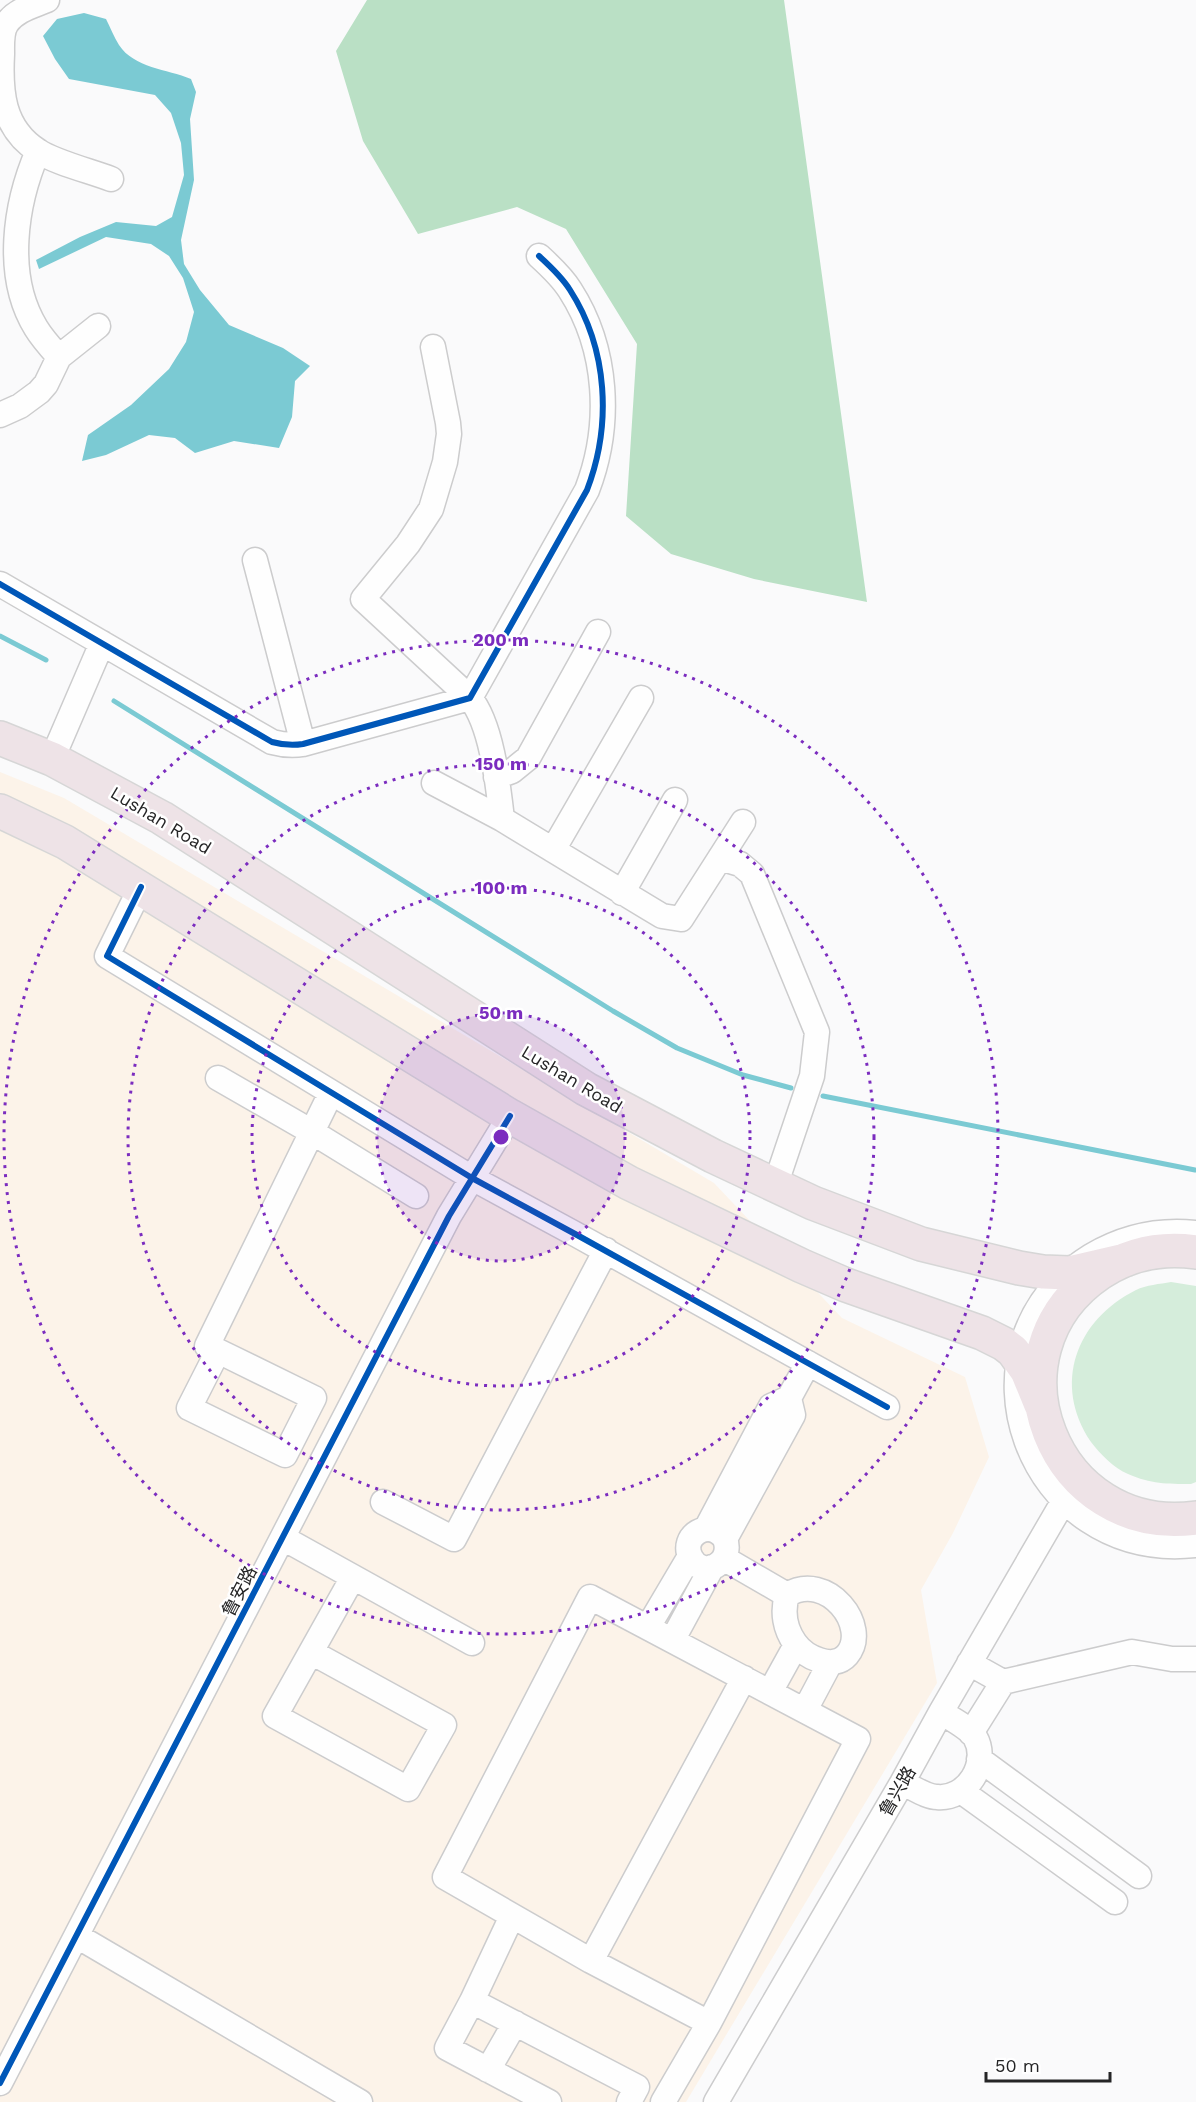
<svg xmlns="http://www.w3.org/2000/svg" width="1196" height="2102" font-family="'Work Sans','Noto Sans SC',sans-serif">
  <rect width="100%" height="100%" fill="#fafafb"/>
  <path fill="#fcf3e9" d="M0 772 64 798 714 1183 842 1318 965 1377 989 1457 953 1533 921 1590 937 1683 686 2102H0Z"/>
  <path fill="#d5eddb" d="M1171 1282 1196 1286V1482L1191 1484C1167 1484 1151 1484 1128 1474 1114 1468 1100 1454 1091 1442 1052 1384 1076 1320 1136 1290 1146 1285 1160 1284 1171 1282Z"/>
  <path fill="#bae0c5" d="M367 0H784L867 602 754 579 671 554 626 516 637 344 566 229 517 207 418 234 363 141 336 51Z"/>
  <path fill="#7bcad3" d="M84 13 106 19C110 27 114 37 119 45 134 68 167 69 191 79L196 92 190 119 194 180 181 240 184 264 200 290 229 325 283 348 310 366 295 381 292 417 279 448 234 441 195 453 175 438 149 435 106 455 82 461 88 435 131 405 169 369 186 342 194 312 183 278 169 256 151 244 106 237 39 269 36 260 80 237 116 222 156 226 172 217 184 175 181 143 171 113 155 95 69 79 55 59 43 36 57 19Z"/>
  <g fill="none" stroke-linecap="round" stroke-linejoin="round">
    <path stroke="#7bcad3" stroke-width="5" d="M0 636 46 660
      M114 701 613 1011 677 1048 743 1075 791 1088
      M823 1096 1195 1170"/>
    <g stroke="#cccccd" stroke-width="27">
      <path id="minor" d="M47 0C33 6 16 10 7 23 1 31 2 43 2 54 0 91 2 128 38 151 54 162 90 171 111 179
        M38 151C15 204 4 276 36 328 42 338 51 348 59 357
        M433 347 448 423 449 434 445 462 431 509 408 544 363 599 470 698C492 725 498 785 502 819
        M0 415 20 406 39 392 46 384 59 357 98 326
        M255 560 303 744
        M0 584 272 742C283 745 291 746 303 744L470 698 587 490C612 425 608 349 570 290 562 277 550 266 539 256
        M52 759 102 643
        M496 777 512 771 528 758 598 632
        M434 783 502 819 647 907 662 916 681 919 743 822
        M553 850 641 698
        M720 858 740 864 752 874 817 1032 812 1076 775 1186
        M141 887 107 956 472 1178 577 1235 887 1407
        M622 893 675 800
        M218 1078 312 1132 416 1196
        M1196 1233C1159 1229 1123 1237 1091 1256 948 1345 1027 1564 1196 1545
        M218 1351 189 1408 285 1455 314 1398 218 1351 207 1346 331 1093
        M383 1502 454 1539 606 1250
        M706 1529 771 1406 789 1398 808 1363
        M283 1538 472 1643
        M725 1539C710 1517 679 1536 691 1558 703 1580 734 1563 725 1539L793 1415 789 1398
        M725 1559 787 1595C782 1612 785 1629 795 1643 805 1657 833 1671 847 1655 871 1627 827 1570 787 1595
        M590 1597 858 1739 709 2023 591 1961 445 1877Z
        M648 1627 690 1556
        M673 1639 712 1567
        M311 1652 444 1725 408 1789 275 1716 353 1577
        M969 1663 1003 1682 1132 1652 1172 1659H1196
        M770 1692 796 1645
        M805 1710 830 1663
        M971 1733 1003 1682
        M979 1759 1139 1876
        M902 1783C913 1787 926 1797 937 1797 967 1800 990 1763 975 1737 968 1727 951 1719 941 1712
        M961 1791 1115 1902
        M77 1936 360 2102
        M591 1961 744 1678
        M472 2001 512 1916
        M488 2070 515 2023
        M0 2083 449 1216 510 1116
        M549 2102 447 2048 472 2001 637 2087 629 2102
        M663 2102 709 2023
        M716 2102 902 1783 941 1712 1077 1478"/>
    </g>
    <g stroke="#d6d6d6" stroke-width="36">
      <path id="highway" d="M0 738 52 759 162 818 586 1089 713 1156 813 1203 921 1244 1019 1268 1043 1272 1069 1273 1125 1260
        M0 811 65 842 510 1116 629 1183 802 1266 846 1285 982 1333 1004 1344 1013 1351 1027 1371 1041 1405
        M1196 1252C1162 1247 1129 1254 1100 1273 980 1354 1054 1538 1196 1518"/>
    </g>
    <use href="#minor" stroke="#fefefe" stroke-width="24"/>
    <use href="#highway" stroke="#eee3e7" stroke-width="33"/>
    <g stroke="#fff" stroke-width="10">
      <path id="cycleway" d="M0 584 272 742C283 745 291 746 303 744L470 698 587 490C612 425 608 349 570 290 562 277 550 266 539 256
        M141 887 107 956 472 1178 577 1235 887 1407
        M0 2083 449 1216 510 1116"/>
    </g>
    <use href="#cycleway" stroke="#0057b8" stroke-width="6"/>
  </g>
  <circle cx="501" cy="1137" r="124" fill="#7b2cbf" fill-opacity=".12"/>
  <g fill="none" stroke="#7b2cbf" stroke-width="3" stroke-dasharray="3 6">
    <circle cx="501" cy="1137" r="124"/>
    <circle cx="501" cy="1137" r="249"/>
    <circle cx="501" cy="1137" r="373"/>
    <circle cx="501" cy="1137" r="497"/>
  </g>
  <g text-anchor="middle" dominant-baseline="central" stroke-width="5" stroke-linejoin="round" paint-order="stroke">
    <g font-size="18" fill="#252526" stroke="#fff">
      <text transform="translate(161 820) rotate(31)">Lushan Road</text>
      <text transform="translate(572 1079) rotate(31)">Lushan Road</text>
      <text transform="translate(239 1591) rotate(-63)">鲁安路</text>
      <text transform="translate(897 1791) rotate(-60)">鲁兴路</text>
    </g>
  </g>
  <circle cx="501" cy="1137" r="9" fill="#7b2cbf" stroke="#fff" stroke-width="3"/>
  <g font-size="18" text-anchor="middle" font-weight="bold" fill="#7b2cbf" stroke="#fff" stroke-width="5" stroke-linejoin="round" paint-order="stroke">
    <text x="501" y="646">200 m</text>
    <text x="501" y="770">150 m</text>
    <text x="501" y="894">100 m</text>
    <text x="501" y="1019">50 m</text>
  </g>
  <path d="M986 2072v9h124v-9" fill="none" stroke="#252526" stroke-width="3"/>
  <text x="995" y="2072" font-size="18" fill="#252526" stroke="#ffffff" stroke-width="4.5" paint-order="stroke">50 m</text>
</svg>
